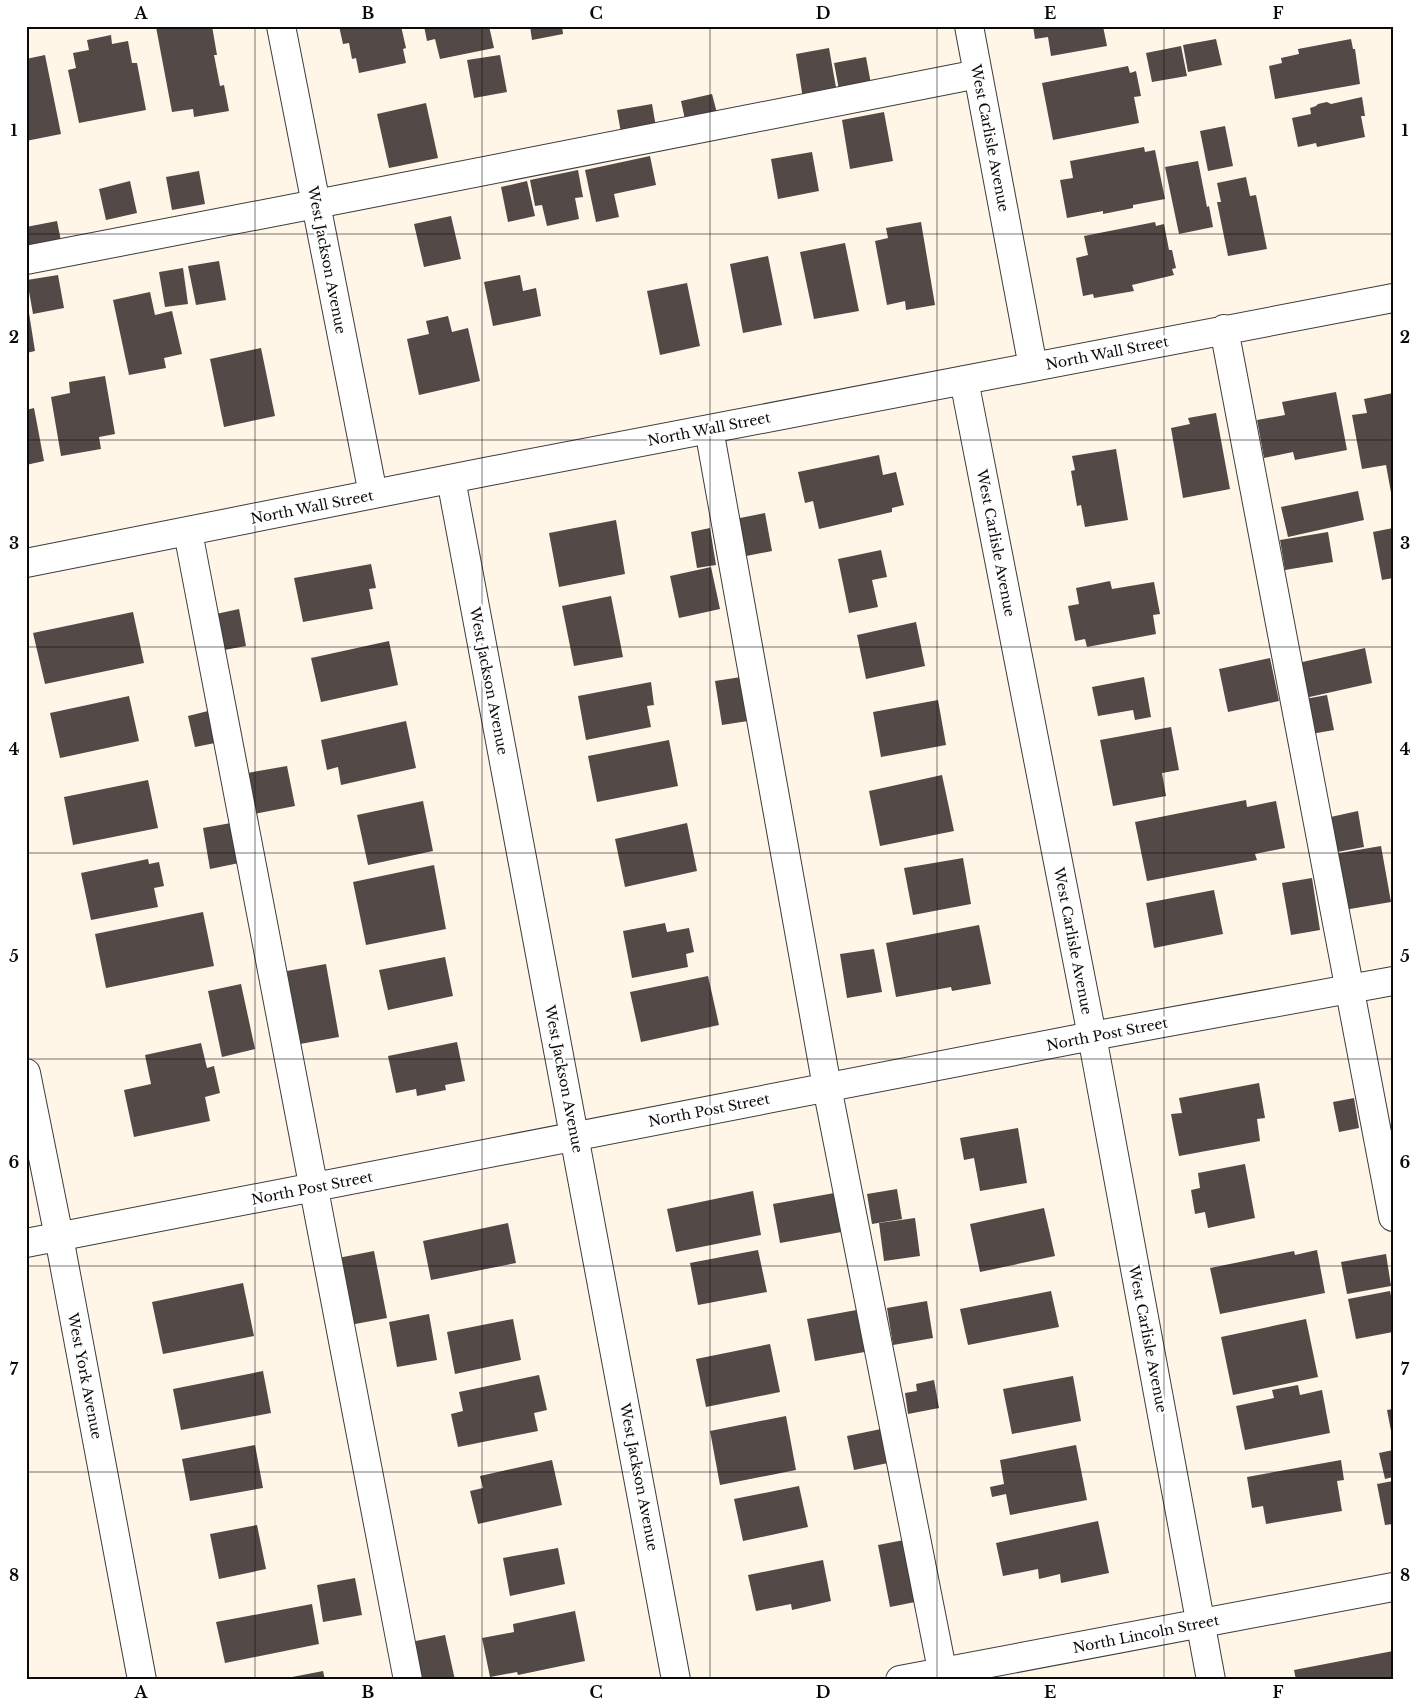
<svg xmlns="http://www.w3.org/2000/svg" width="1419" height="1706" font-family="'Libre Baskerville',serif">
  <rect width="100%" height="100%" fill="#fff6e8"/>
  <path fill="#534947" d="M160 26H185L186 28 197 26H212L217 55H214L220 86 224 85 229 111 194 117 193 109 172 112 156 27Z
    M339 26H401L406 48 403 49 406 63 359 73 356 58 352 59 349 43 343 44Z
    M424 26H489L494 48 440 59 435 39 427 41Z
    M530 26H562L563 34 532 40Z
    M1033 26H1103L1107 46 1051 56 1048 37 1035 39Z
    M111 35 112 44 128 41 132 63H137L146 110 79 123 68 70 76 68 73 53 89 50 87 40Z
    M1216 39 1222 65 1188 72 1183 45Z
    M1351 39 1353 49H1355L1360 84 1275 99 1269 66 1282 63 1281 58 1299 54 1298 49Z
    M1181 46 1187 76 1152 82 1146 53Z
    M829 48 837 93 803 99 796 54Z
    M45 55 61 134 26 141V59Z
    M500 55 507 92 474 98 467 60Z
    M866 57 872 89 840 95 834 63Z
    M1128 66 1130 73 1136 71 1141 96 1134 97 1139 123 1053 140 1042 83Z
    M712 94 718 117 686 124 681 101Z
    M1362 97 1365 116H1361L1365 137 1317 147 1316 143 1298 147 1292 118 1311 114 1310 108 1316 106 1318 104 1327 102 1331 104Z
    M426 103 438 158 389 168 377 114Z
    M652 104 656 127 621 133 617 110Z
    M884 112 893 161 850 169 842 120Z
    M1225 126 1233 166 1208 171 1200 131Z
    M1144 147 1145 152 1155 150 1165 199 1133 205V208L1103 214V211L1067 218 1060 180 1073 178 1070 161Z
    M812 152 819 191 778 199 771 159Z
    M650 156 656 185 614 194 619 217 596 222 585 170Z
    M1198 161 1207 207 1209 206 1213 227 1179 234 1165 167Z
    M578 170 583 197 575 198 579 219 547 226 542 205 535 206 530 180Z
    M199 171 205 204 172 210 166 177Z
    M1246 177 1250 196 1256 195 1267 249 1228 256 1217 202H1221L1217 183Z
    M130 181 137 213 106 220 99 189Z
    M527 181 535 216 508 222 501 187Z
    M451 216 461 259 424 267 414 224Z
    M57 221 62 246 30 252 26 227Z
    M921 222 935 305 906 310 905 301 887 305 875 241 888 238 886 228Z
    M1155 222 1156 226 1164 224 1169 250H1172L1176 268 1172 269 1174 275 1132 285 1134 291 1094 298 1093 294 1083 296 1076 258 1088 255 1084 236Z
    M845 243 859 311 814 319 800 252Z
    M768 256 782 325 743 333 730 264Z
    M219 261 226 300 196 305 188 266Z
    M183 268 188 304 165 307 159 272Z
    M58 275 64 308 33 314 27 280Z
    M520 275 523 291 536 288 541 316 493 326 484 282Z
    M687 283 700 346 660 355 647 291Z
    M150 292 155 315 172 311 182 354 164 358 166 368 129 375 113 300Z
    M26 313H29L35 351 26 353Z
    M448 316 452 332 468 328 480 381 419 395 407 339 429 334 426 321Z
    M261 348 275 416 224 427 210 359Z
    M105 376 115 434 99 437 101 449 61 456 51 397 70 393 69 382Z
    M1336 392 1347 450 1295 460 1293 452 1264 458 1257 420 1285 415 1282 402Z
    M1393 393V498H1392L1386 465 1362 469 1352 415 1367 413 1364 399Z
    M34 408 44 461 26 465V410Z
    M1216 413 1230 489 1183 498 1171 428 1190 424 1188 418Z
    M1116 449 1128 520 1085 527 1081 505 1077 506 1071 471 1075 470 1072 456Z
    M879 455 883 475 896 472 904 505 892 508V512L819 529 813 501 805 503 798 472Z
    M1358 491 1364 520 1288 537 1281 507Z
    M765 513 772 551 741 557 735 519Z
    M616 520 625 574 559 587 549 533Z
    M710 528 716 565 697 568 691 532Z
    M1393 528V578L1382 580 1373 532Z
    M1328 532 1333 562 1285 570 1280 540Z
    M881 550 887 577 872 580 878 607 849 613 838 559Z
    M371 564 376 588 369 589 373 609 303 622 294 578Z
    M711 567 720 609 679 618 670 576Z
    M1110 581 1112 589 1154 582 1160 614 1153 615 1156 634 1087 647 1085 639 1075 641 1068 606 1079 604 1076 588Z
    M611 596 623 657 574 666 562 606Z
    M239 609 246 646 224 650 216 614Z
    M133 612 144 663 45 684 33 633Z
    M916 622 925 666 866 679 857 635Z
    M389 641 398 685 321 702 311 658Z
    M1365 648 1372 683 1305 698 1298 663Z
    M1270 658 1279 701 1228 712 1219 669Z
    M741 677 748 721 722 725 715 681Z
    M1144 677 1151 717 1135 720 1133 710 1098 716 1092 687Z
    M651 682 654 705 647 706 651 727 586 740 578 696Z
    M1327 695 1334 730 1311 734 1305 699Z
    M129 696 139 741 60 758 50 713Z
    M938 700 946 745 881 757 873 712Z
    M208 711 215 743 195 747 188 716Z
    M406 721 416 768 341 785 338 767 327 770 321 740Z
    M1171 727 1179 770 1162 773 1166 796 1113 806 1100 740Z
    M669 740 678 786 597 802 588 756Z
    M287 766 295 806 254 814 247 773Z
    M942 775 954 831 880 846 869 791Z
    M148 780 158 828 73 845 64 797Z
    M1246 800 1247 807 1276 801 1285 848 1255 854 1257 860 1147 881 1135 822Z
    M423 801 433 851 368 865 357 815Z
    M1358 811 1364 847 1332 853 1326 818Z
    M231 823 239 863 210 869 203 828Z
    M687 823 697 871 625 887 615 839Z
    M1381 846 1391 902 1344 910 1334 854Z
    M963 858 971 904 913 915 904 868Z
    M148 859 149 864 159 862 164 886 154 888 158 907 91 920 81 873Z
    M434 865 446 929 366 945 353 882Z
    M1312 878 1320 930 1291 935 1282 883Z
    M1214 890 1223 934 1154 948 1146 903Z
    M203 912 214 966 106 988 95 934Z
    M665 923 667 932 689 928 694 952 686 954 688 967 632 978 623 931Z
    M979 925 991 984 952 991 951 987 896 997 886 943Z
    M874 949 882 992 847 998 840 954Z
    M445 957 453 996 388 1010 379 970Z
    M326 964 339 1037 300 1044 287 971Z
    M708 976 719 1025 641 1042 630 992Z
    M241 984 255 1049 222 1057 208 991Z
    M457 1042 465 1081 445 1085 446 1090 417 1096 416 1089 396 1093 388 1056Z
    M201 1043 207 1068 214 1066 220 1093 205 1097 210 1121 134 1137 124 1090 151 1084 145 1055Z
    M1259 1083 1265 1118 1257 1119 1260 1141 1179 1156 1171 1114 1182 1113 1179 1098Z
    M1354 1098 1359 1128 1339 1132 1333 1102Z
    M1018 1128 1027 1183 980 1191 974 1158 964 1160 960 1138Z
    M1245 1164 1255 1218 1208 1228 1205 1212 1195 1214 1191 1190 1200 1188 1198 1173Z
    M897 1189 902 1219 872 1224 867 1194Z
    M753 1191 761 1235 676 1252 667 1209Z
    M840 1192 847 1231 780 1243 773 1204Z
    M1044 1208 1055 1256 980 1272 970 1224Z
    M915 1218 920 1256 884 1261 879 1223Z
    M508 1223 516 1263 431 1280 423 1241Z
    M758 1250 767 1292 698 1305 690 1263Z
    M1317 1250 1325 1293 1220 1314 1210 1268 1294 1251 1295 1255Z
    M374 1251 387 1318 350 1325 338 1258Z
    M1386 1254 1391 1286 1347 1294 1341 1262Z
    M243 1283 254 1336 163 1354 152 1302Z
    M1051 1291 1059 1327 968 1345 960 1309Z
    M1390 1291 1393 1306V1332L1356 1339 1348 1299Z
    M927 1301 933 1338 893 1345 887 1308Z
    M862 1309 870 1351 815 1361 807 1319Z
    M429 1314 437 1360 397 1367 389 1322Z
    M513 1319 521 1360 455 1374 447 1332Z
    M1306 1319 1318 1377 1233 1395 1221 1337Z
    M770 1344 780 1392 706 1407 696 1359Z
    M263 1371 271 1413 181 1430 173 1389Z
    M539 1375 547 1410 534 1413 538 1431 458 1447 451 1414 463 1411 459 1392Z
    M1073 1376 1081 1421 1012 1434 1003 1389Z
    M934 1380 939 1408 908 1414 905 1393 917 1391 916 1384Z
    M1298 1385 1300 1395 1322 1390 1330 1433 1245 1450 1236 1406 1274 1398 1272 1390Z
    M1393 1409V1436H1392L1387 1410Z
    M786 1416 796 1470 720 1485 710 1431Z
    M881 1429 888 1463 854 1470 847 1436Z
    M255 1445 263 1488 190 1501 182 1459Z
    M1076 1445 1087 1500 1010 1515 1006 1494 992 1497 990 1487 1004 1484 1000 1460Z
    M1393 1450V1477L1385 1479 1379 1453Z
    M552 1460 562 1505 478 1524 470 1491 483 1488 480 1476Z
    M1341 1460 1344 1480 1337 1481 1342 1511 1266 1524 1263 1506 1252 1508 1247 1477Z
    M1393 1481V1524L1385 1525 1377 1484Z
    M799 1486 808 1527 743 1541 734 1499Z
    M1098 1521 1109 1573 1061 1583 1060 1574 1039 1579 1038 1569 1003 1576 996 1543Z
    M257 1525 266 1569 219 1579 210 1534Z
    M904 1540 915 1602 890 1607 878 1545Z
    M558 1548 565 1584 510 1596 503 1558Z
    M823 1560 831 1601 792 1610 791 1604 756 1611 748 1575Z
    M355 1578 362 1615 323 1622 317 1585Z
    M312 1604 319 1644 225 1663 216 1622Z
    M575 1611 585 1661 518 1675 517 1672 490 1677 482 1638 514 1632 513 1624Z
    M445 1635 455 1680H420L411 1642Z
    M1393 1651V1680H1296L1294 1670Z
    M323 1671 325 1680H282V1679Z"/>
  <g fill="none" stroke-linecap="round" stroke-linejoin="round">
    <g stroke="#3d3d3d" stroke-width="30">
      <path id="minor" d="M281 26 373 494
        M969 26 1033 367
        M26 260 352 197 978 74
        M1224 329 1393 1217
        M964 380 1092 1036 1211 1680
        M709 429 827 1087 944 1680
        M451 479 676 1680
        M188 532 408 1680
        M26 563 490 471 1393 298
        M26 1073 59 1237 142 1680
        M26 1243 1092 1036 1393 981
        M900 1680 1393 1587"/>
    </g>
    <use href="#minor" stroke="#fff" stroke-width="28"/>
  </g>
  <path fill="none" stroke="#0a0a0a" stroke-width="1" stroke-opacity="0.55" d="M255 26V1680M482 26V1680M710 26V1680M937 26V1680M1164 26V1680M26 234H1393M26 440H1393M26 647H1393M26 853H1393M26 1059H1393M26 1266H1393M26 1472H1393"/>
  <g text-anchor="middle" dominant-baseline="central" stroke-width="5" stroke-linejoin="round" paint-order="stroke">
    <g font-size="14" fill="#0a0a0a" stroke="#fff">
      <text transform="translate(990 138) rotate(79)">West Carlisle Avenue</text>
      <text transform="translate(327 260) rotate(79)">West Jackson Avenue</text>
      <text transform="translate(1107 353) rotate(-11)">North Wall Street</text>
      <text transform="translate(709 429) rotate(-11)">North Wall Street</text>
      <text transform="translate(312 507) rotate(-11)">North Wall Street</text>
      <text transform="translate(996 543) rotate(79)">West Carlisle Avenue</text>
      <text transform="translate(489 681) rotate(79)">West Jackson Avenue</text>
      <text transform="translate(1073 941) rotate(79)">West Carlisle Avenue</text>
      <text transform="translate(1107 1034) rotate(-11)">North Post Street</text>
      <text transform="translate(564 1079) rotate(79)">West Jackson Avenue</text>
      <text transform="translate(709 1110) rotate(-11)">North Post Street</text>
      <text transform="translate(312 1188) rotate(-11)">North Post Street</text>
      <text transform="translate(1148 1339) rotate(79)">West Carlisle Avenue</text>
      <text transform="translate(85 1376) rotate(79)">West York Avenue</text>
      <text transform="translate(639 1477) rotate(79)">West Jackson Avenue</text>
      <text transform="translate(1146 1634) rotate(-11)">North Lincoln Street</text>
    </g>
  </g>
  <rect width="1419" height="1706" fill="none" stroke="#ffffff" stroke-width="55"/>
  <rect x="28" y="28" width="1364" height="1650" fill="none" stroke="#0a0a0a" stroke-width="2"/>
  <g font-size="16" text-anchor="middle" font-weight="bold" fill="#0a0a0a">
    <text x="141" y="19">A</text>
    <text x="368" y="19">B</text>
    <text x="596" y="19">C</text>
    <text x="823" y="19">D</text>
    <text x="1050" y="19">E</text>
    <text x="1278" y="19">F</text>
    <text x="14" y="136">1</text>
    <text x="1405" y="136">1</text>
    <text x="14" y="343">2</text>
    <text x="1405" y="343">2</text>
    <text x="14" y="549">3</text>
    <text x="1405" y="549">3</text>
    <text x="14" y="755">4</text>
    <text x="1405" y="755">4</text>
    <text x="14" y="962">5</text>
    <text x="1405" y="962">5</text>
    <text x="14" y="1168">6</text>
    <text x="1405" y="1168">6</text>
    <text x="14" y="1375">7</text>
    <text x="1405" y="1375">7</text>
    <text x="14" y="1581">8</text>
    <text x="1405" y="1581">8</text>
    <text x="141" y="1698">A</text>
    <text x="368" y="1698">B</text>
    <text x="596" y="1698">C</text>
    <text x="823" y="1698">D</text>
    <text x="1050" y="1698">E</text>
    <text x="1278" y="1698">F</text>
  </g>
</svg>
